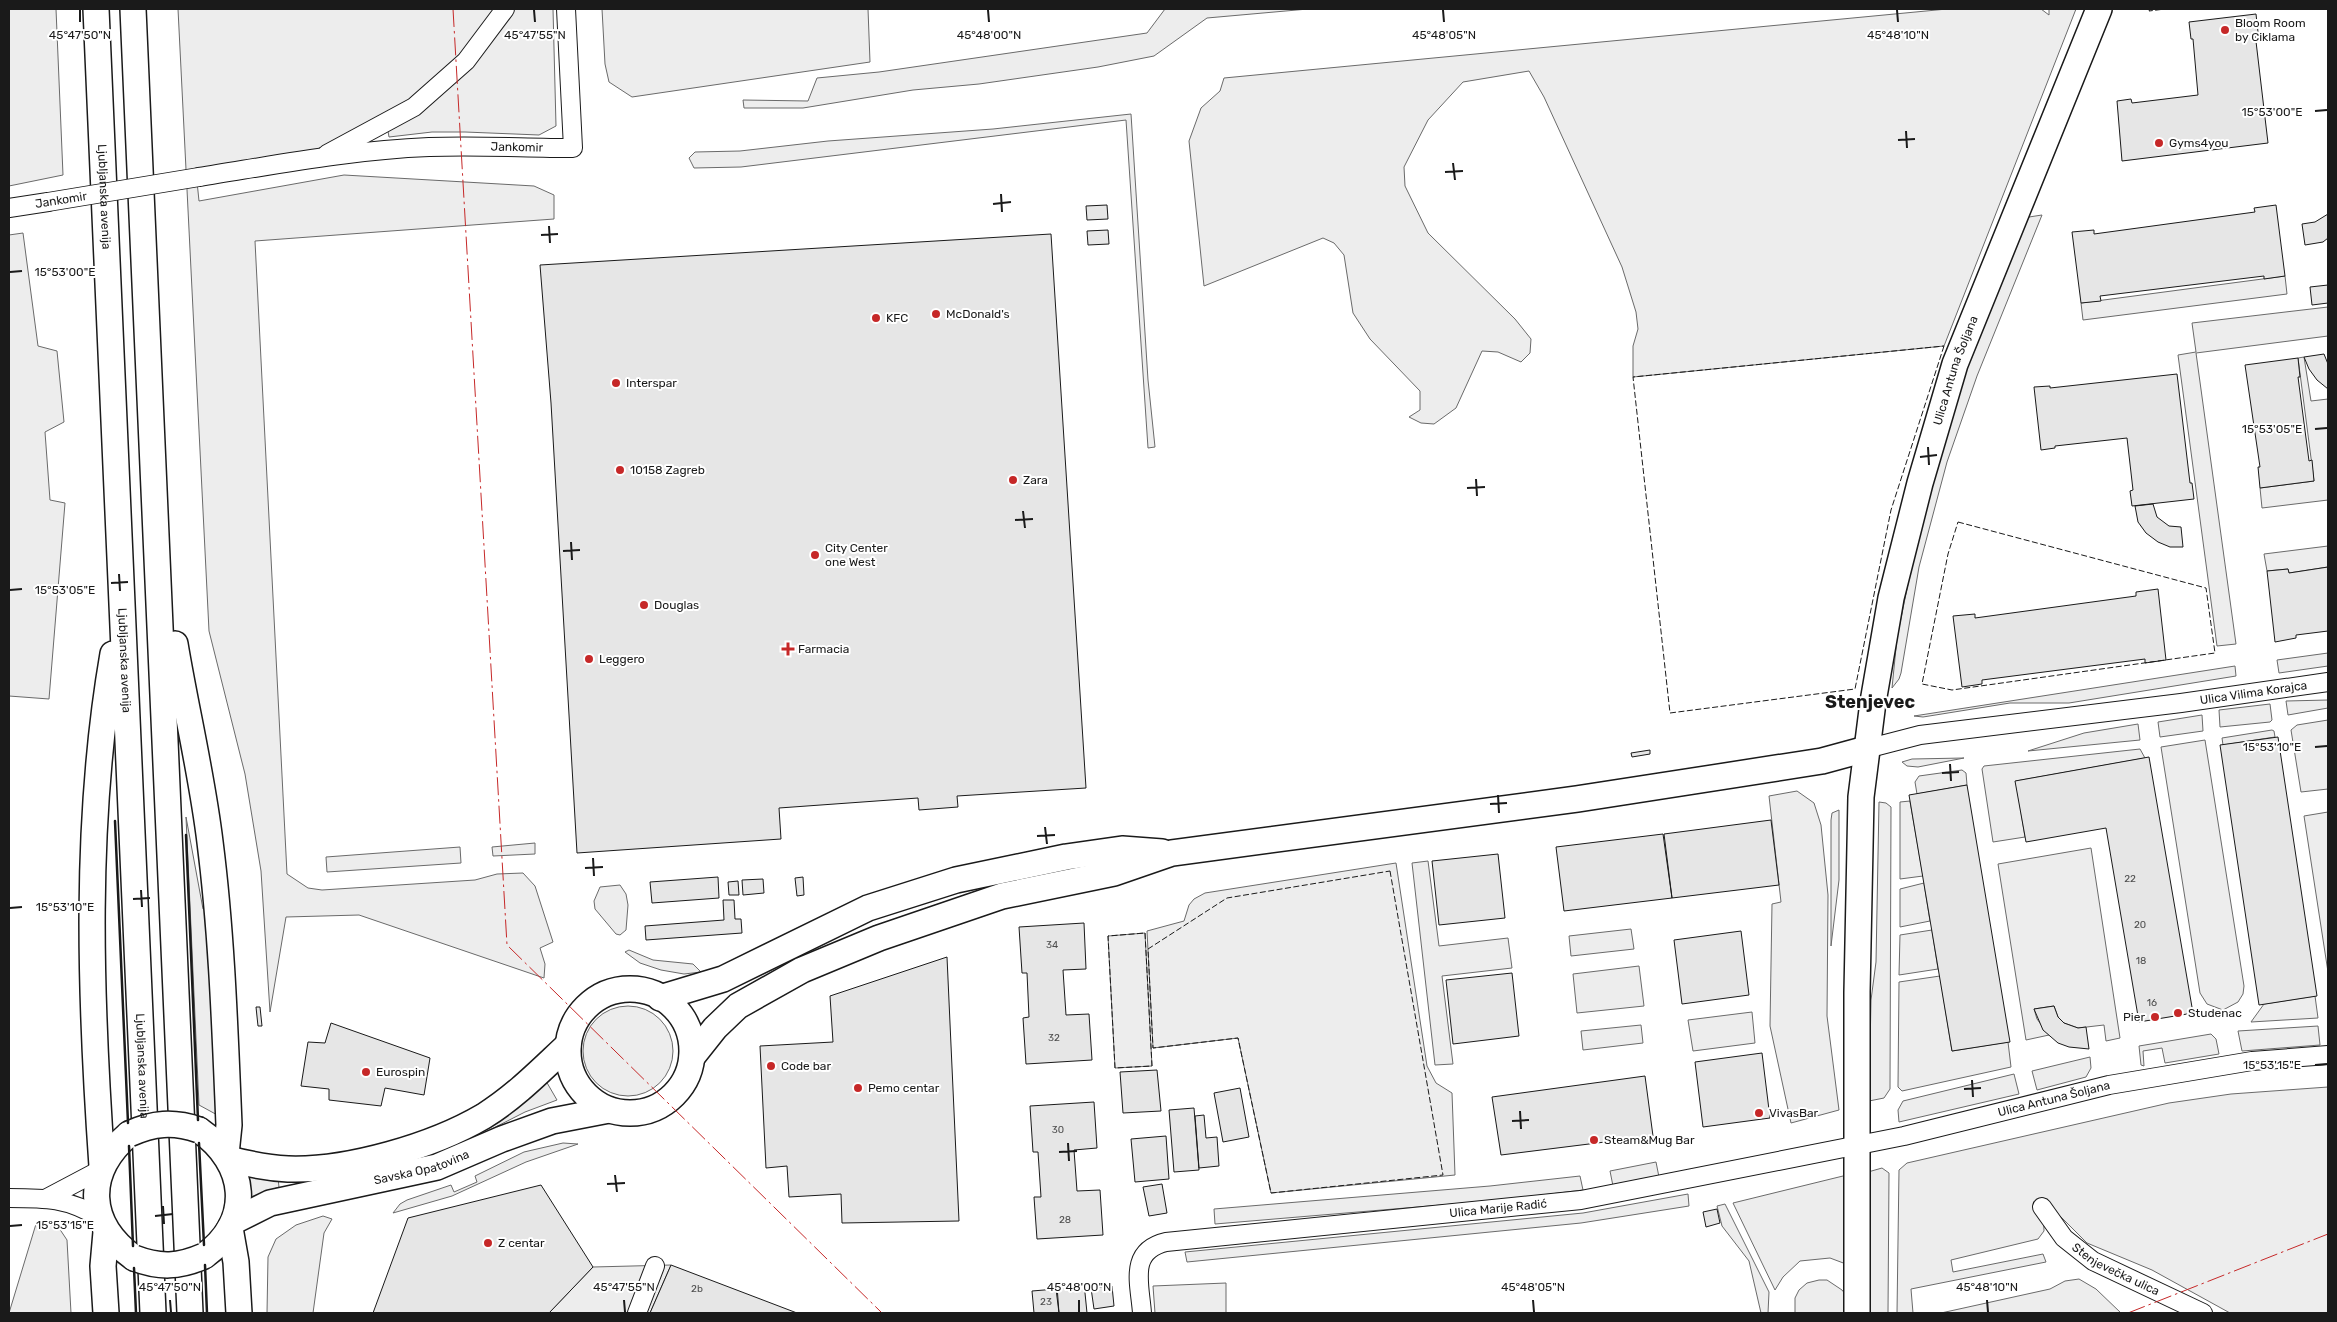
<svg xmlns="http://www.w3.org/2000/svg" width="2337" height="1322" font-family="Rubik,sans-serif">
  <rect width="100%" height="100%" fill="#fff"/>
  <path fill="#ededed" stroke="#6a6a6a" d="M9 9H56L63 175 9 186Z
    M178 9H497L464 55 412 102 314 151 196 172 199 201 344 175 534 186 554 195V219L255 241 287 874 308 888 322 890 475 880 497 874 523 873 535 886 553 942 540 948 545 964 544 978 359 915 286 917 270 1012 261 871 245 774 209 631Z
    M514 9H553L556 126 539 135 465 132H432L389 137 388 131 394 124 510 15Z
    M602 9H868L870 62 632 97 609 82 605 64Z
    M1165 9H1308L1207 18 1154 56 1098 67 979 84 913 90 803 108H744L743 100 808 101 817 78 879 72 1147 33Z
    M1947 9H2041L2049 15V9H2076L1944 346 1633 377V346L1638 329 1636 312 1622 267 1544 97 1529 71 1463 82 1428 120 1404 167 1405 186 1428 233 1515 319 1531 339 1530 353 1521 362 1498 352 1482 351 1456 408 1434 424 1421 423 1409 417 1420 410V391L1370 339 1353 313 1344 255 1334 243 1323 238 1204 286 1189 141 1201 108 1220 91 1224 78Z
    M1131 114 1148 380 1155 447 1148 448 1126 120 741 167 694 168 689 158 695 152 740 151 828 141 993 129Z
    M2042 215 1977 376 1947 462 1919 567 1901 673 1899 679 1892 688 1897 638 1921 519 1965 372 2026 221 2029 217Z
    M23 233 38 346 57 351 64 422 45 432 50 500 65 503 49 699 9 696V235Z
    M2285 276 2287 294 2083 320 2081 303Z
    M2328 307V336L2196 353 2236 644 2217 646 2178 355 2196 352 2192 323Z
    M2304 357 2311 401 2328 399V500L2262 508 2260 488 2314 481 2298 358Z
    M2328 546V567L2289 573 2288 569 2267 571 2264 554Z
    M2328 653V666L2279 673 2277 660Z
    M2235 666 2236 676 2069 703H2010L1923 717 1914 716Z
    M2328 700V708L2288 715 2286 701Z
    M2270 704 2272 720 2270 722 2220 727 2219 710Z
    M2202 715 2203 731 2160 737 2158 722Z
    M2328 720V789L2301 792 2291 730 2297 725Z
    M2138 724 2140 740 2028 751 2084 733Z
    M2272 730 2274 731 2275 737 2223 745 2222 738Z
    M2205 740 2244 986 2243 994 2238 1002 2223 1010 2207 1004 2200 993 2161 747Z
    M2140 749 2145 758 2016 781 2025 837 1993 842 1982 769 1984 766Z
    M1964 758 1918 767 1907 766 1902 762 1912 759Z
    M1962 770 1966 773 1967 785 1917 794 1915 782 1919 776Z
    M1797 791 1814 803 1821 825 1828 895 1827 1016 1839 1110 1791 1123 1770 1026 1772 904 1781 902 1769 796Z
    M1910 801 1923 876 1900 879V802Z
    M1879 802 1886 803 1891 807 1890 1089 1884 1098 1869 1101 1871 1000 1876 962Z
    M1839 810V880L1831 946V820L1832 813Z
    M2328 812V972L2304 816Z
    M186 817 203 909 209 908 221 1117 199 1105Z
    M535 843V854L493 856 492 847Z
    M460 847 461 863 327 872 326 857Z
    M2091 848 2120 1038 2106 1041 2104 1025 2078 1028 2064 1023 2058 1017 2054 1006 2034 1009 2037 1019 2049 1035 2026 1040 1998 864Z
    M1428 861 1439 946 1508 938 1512 968 1442 976 1453 1064 1435 1065 1412 863Z
    M1396 863 1427 1066 1436 1083 1452 1093 1455 1175 1271 1193 1238 1038 1153 1048 1147 931 1184 921 1189 905 1194 899 1205 893Z
    M1924 883 1930 921 1900 927V889Z
    M620 885 626 894 628 905 626 930 620 935 616 934 595 909 594 901 600 887Z
    M1631 929 1634 949 1571 956 1569 936Z
    M1932 930 1938 969 1899 975 1900 935Z
    M1145 933 1152 1066 1115 1068 1108 936Z
    M629 950 653 960 693 964 701 972 684 974 661 970 640 963 625 952Z
    M1639 966 1644 1006 1577 1013 1573 974Z
    M1940 976 1952 1051 2008 1042 2011 1067 1902 1091 1898 1087 1899 982Z
    M2315 996 2318 1018 2251 1022 2264 1004Z
    M583 1051a45 45 0 1 1 90 0a45 45 0 1 1-90 0Z
    M1752 1012 1755 1043 1693 1051 1688 1020Z
    M1641 1025 1643 1043 1583 1050 1581 1031Z
    M2318 1026 2320 1045 2242 1051 2238 1031Z
    M2211 1034 2216 1039 2219 1054 2165 1063 2162 1048 2143 1051 2144 1066 2141 1065 2139 1046Z
    M2090 1057 2091 1068 2086 1077 2037 1090 2032 1071Z
    M2014 1074 2019 1094 1899 1122 1898 1110 1903 1101Z
    M546 1081 557 1100 525 1112 474 1138 425 1158 300 1185V1178L330 1173Z
    M2328 1087V1313H2230L2152 1270 2087 1243 2043 1199 2044 1231 2038 1239 1951 1260 1953 1272 2043 1254 2046 1262 1911 1289 1913 1313H1897L1899 1170 1907 1163 2169 1103 2231 1094Z
    M563 1143 578 1144 526 1162 452 1196 393 1213 400 1204 407 1200 451 1185 454 1192 477 1182 475 1176 524 1152Z
    M1656 1162 1659 1177 1613 1186 1610 1171Z
    M1882 1168 1889 1173 1888 1313H1867L1868 1172Z
    M249 1173 278 1178 279 1187 251 1197Z
    M1580 1176 1583 1190 1501 1200 1215 1224 1214 1209 1490 1186Z
    M1843 1176 1846 1178V1264L1830 1258 1800 1261 1783 1277 1775 1290 1733 1203Z
    M1688 1194 1689 1206 1581 1223 1187 1262 1185 1252 1583 1213Z
    M1725 1204 1769 1292 1768 1313H1761L1749 1261 1722 1226 1717 1206Z
    M323 1216 332 1219 324 1233 313 1313H267L268 1257 276 1239 296 1225Z
    M47 1223 59 1228 67 1240 71 1313H9L36 1224Z
    M671 1265 650 1313H549L593 1267Z
    M2079 1279 2096 1289 2121 1313H1941L2050 1289 2065 1281Z
    M1819 1280H1827L1842 1290 1846 1295V1313H1795V1298L1799 1290 1807 1283Z
    M1226 1283V1313H1155L1153 1286Z"/>
  <path fill="#e6e6e6" stroke="#1a1a1a" d="M2256 14 2258 32 2255 33 2268 143 2122 161 2117 101 2131 99 2132 103 2198 95 2193 39H2191L2189 22Z
    M1107 205 1108 219 1087 220 1086 206Z
    M2276 205 2285 276 2264 279V276L2100 296 2101 301 2081 303 2072 232 2094 230V234L2255 212 2254 208Z
    M2328 214V238L2323 242 2305 245 2302 224 2315 222Z
    M1108 230 1109 244 1088 245 1087 231Z
    M1051 234 1086 788 957 796 958 807 919 810 918 798 779 808 781 839 577 853 551 403 540 265Z
    M2328 285V303L2312 305 2310 287Z
    M2324 354 2328 364V389L2317 380 2309 369 2304 357Z
    M2298 358 2300 377H2298L2309 461 2312 460 2314 481 2260 488 2258 467H2260L2245 365Z
    M2177 374 2190 483H2192L2194 499 2132 506 2130 491 2133 490 2127 438 2055 446V448L2041 450 2034 387 2050 386V388Z
    M2153 504 2157 517 2169 526 2181 527 2183 547H2170L2158 542 2146 533 2138 522 2135 506Z
    M2328 567V631L2296 635V638L2275 642 2267 571 2288 569 2289 573Z
    M2158 589 2166 660 2145 663V659L1982 680V684L1962 687 1953 616 1975 614V618L2136 596V592Z
    M2278 737 2317 996 2259 1005 2220 745Z
    M1650 750V754L1632 757 1631 753Z
    M2149 757 2193 1013 2139 1022 2106 828 2026 842 2015 781Z
    M1967 785 2010 1042 1952 1051 1909 795Z
    M1771 820 1779 885 1672 898 1664 834Z
    M1663 834 1672 898 1564 911 1556 847Z
    M1498 854 1505 918 1439 925 1432 861Z
    M718 877 719 898 652 903 650 882Z
    M803 877 804 895 797 896 795 878Z
    M763 879 764 893 743 895 742 880Z
    M738 881 739 895H729L728 882Z
    M723 900H734L735 919H741L742 933 646 940 645 926 724 920Z
    M1084 923 1086 969 1063 970 1066 1015 1089 1014 1092 1060 1026 1064 1023 1018 1029 1017 1027 973H1022L1019 927Z
    M1741 931 1749 995 1682 1004 1674 940Z
    M947 957 959 1221 842 1223 841 1194 789 1197 787 1166 766 1168 760 1046 833 1042 830 996Z
    M1512 973 1519 1036 1453 1044 1446 980Z
    M2054 1006 2058 1017 2064 1023 2078 1028 2086 1027 2089 1049 2069 1047 2058 1043 2043 1030 2034 1009Z
    M256 1007H260L262 1026H258Z
    M331 1023 430 1058 424 1095 385 1088 381 1106 329 1100V1089L301 1086 308 1042 325 1043Z
    M1762 1053 1770 1118 1703 1127 1695 1062Z
    M1157 1070 1161 1111 1123 1113 1120 1072Z
    M1645 1076 1653 1136 1501 1155 1492 1097Z
    M1240 1088 1249 1137 1223 1142 1214 1093Z
    M1094 1102 1097 1148 1074 1150 1077 1191 1100 1190 1103 1235 1037 1239 1034 1197H1041L1038 1152H1033L1030 1106Z
    M1194 1108 1199 1170 1174 1172 1169 1110Z
    M1204 1115 1206 1138 1217 1137 1219 1166 1199 1168 1195 1116Z
    M1166 1136 1169 1179 1135 1182 1131 1139Z
    M1162 1184 1167 1213 1149 1216 1143 1187Z
    M541 1185 593 1267 549 1313H373L408 1218Z
    M1717 1209 1720 1223 1706 1227 1703 1212Z
    M671 1265 797 1313H650Z
    M1084 1283 1087 1313H1059L1057 1286Z
    M1112 1286 1114 1306 1094 1309 1091 1288Z
    M1056 1289 1059 1313H1034L1032 1291Z"/>
  <g fill="none" stroke-linecap="round" stroke-linejoin="round">
    <g stroke="#1a1a1a" stroke-width="20">
      <g id="street">
        <path d="M327 154 414 107 466 61 505 9"/>
        <path id="s1" d="M199 177C275 165 351 150 429 147 477 145 525 148 573 148L566 9"/>
        <path d="M9 208 48 202"/>
        <path id="s2" d="M1866 749 1920 735 2181 703 2328 682"/>
        <path d="M9 1198C46 1198 68 1198 100 1218"/>
        <path d="M47 1198 100 1170"/>
        <path id="s3" d="M2042 1207 2064 1238 2093 1261 2203 1313"/>
        <path d="M637 1313 655 1266"/>
        <path id="s4" d="M1142 1313C1140 1284 1128 1251 1166 1242L1581 1200 1904 1136 2109 1085 2252 1061 2328 1055"/>
      </g>
    </g>
    <g stroke="#1a1a1a" stroke-width="28">
      <g id="secondary">
        <path id="s5" d="M96 9 153 1313"/>
        <path d="M133 9 190 1313"/>
        <path d="M175 644C186 710 202 775 210 842 222 936 225 1031 229 1125L226 1154"/>
        <circle cx="630" cy="1051" r="62"/>
        <path d="M660 998 723 979 868 908 956 880 1066 857 1122 849 1162 852"/>
        <path d="M692 1057 715 1028 738 1006 802 970 879 938 1002 896 1114 873 1172 853 1577 799 1822 761 1866 749"/>
        <path d="M199 1130C247 1163 254 1220 204 1256"/>
        <path d="M129 1134C84 1173 86 1223 134 1258"/>
        <path d="M229 1159C248 1164 268 1168 288 1169 348 1171 433 1146 484 1116 516 1096 541 1070 568 1045"/>
        <path d="M102 1166C90 996 84 822 113 654"/>
        <path id="s6" d="M234 1221 270 1203 437 1167 502 1139 552 1121 609 1110"/>
        <path d="M230 1228 236 1262 239 1313"/>
        <path d="M106 1313 103 1266 106 1232"/>
        <path id="s7" d="M1857 1313V992L1861 797 1873 702 1891 598 1920 483 1955 364 2099 9"/>
      </g>
    </g>
    <use href="#street" stroke="#fff" stroke-width="18"/>
    <use href="#secondary" stroke="#fff" stroke-width="25"/>
    <g stroke="#1a1a1a" stroke-width="20" stroke-linecap="butt">
      <path id="street-bridge" d="M48 202 199 177"/>
    </g>
    <g stroke="#1a1a1a" stroke-width="28" stroke-linecap="butt">
      <path id="secondary-bridge" d="M129 1134C153 1123 173 1121 199 1130
        M134 1258C160 1268 179 1267 204 1256"/>
    </g>
    <use href="#street-bridge" stroke="#fff" stroke-width="18"/>
    <use href="#secondary-bridge" stroke="#fff" stroke-width="25"/>
    <path stroke="#1a1a1a" stroke-width="1" stroke-dasharray="6 2.5" stroke-linecap="butt" d="M2150 9 2149 11 2165 9
      M1944 346 1891 510 1855 689 1670 713 1633 377Z
      M1958 522 2206 588 2215 653 1952 690 1922 684 1948 554Z
      M1390 871 1443 1175 1271 1193 1238 1038 1153 1048 1148 949 1227 898Z
      M1145 933 1152 1066 1115 1068 1108 936Z"/>
    <path stroke="#1a1a1a" stroke-width="2.5" d="M115 821 128 1123
      M186 835 198 1120
      M199 1143 204 1245
      M129 1146 133 1246
      M205 1265 207 1313
      M134 1268 136 1313"/>
    <path stroke="#c62828" stroke-width="1" stroke-dasharray="18 4 2.5 4" stroke-linecap="butt" d="M453 9 507 945 882 1313
      M2128 1313 2328 1234"/>
  </g>
  <path fill="none" stroke="#1a1a1a" stroke-width="2" d="M80 10V22M534 10 535 22M988 10 989 22M1443 10 1444 22M1897 10 1898 22M2315 111 2327 110M1906 131 1907 148M1898 140 1915 139M1453 163 1455 180M1445 172 1463 171M1001 194 1002 212M993 204 1011 202M549 226 550 243M541 235 558 234M10 272 22 271M2315 429 2327 428M1928 447 1929 465M1920 457 1937 455M1476 479 1477 496M1467 488 1485 487M1023 511 1025 528M1015 520 1033 519M571 542 572 560M563 551 580 550M119 574 120 591M111 583 128 582M10 590 22 589M2315 747 2327 746M1950 764 1951 781M1942 773 1959 772M1498 795 1499 813M1490 804 1507 803M1045 827 1047 844M1037 836 1055 835M593 858 594 876M585 868 603 867M141 890 142 907M133 899 150 898M10 908 22 907M2315 1065 2327 1064M1972 1080 1973 1097M1964 1089 1981 1088M1520 1111 1521 1129M1512 1121 1529 1120M1068 1143 1069 1161M1059 1152 1077 1151M615 1175 617 1192M607 1184 625 1183M163 1206 164 1224M155 1216 173 1214M10 1226 22 1225M170 1300 171 1312M624 1300 625 1312M1079 1300V1312M1533 1300 1534 1312M1987 1300 1988 1312"/>
  <g fill="#c62828" stroke="#fff" stroke-width="2">
    <circle cx="2225" cy="30" r="5"/>
    <circle cx="2159" cy="143" r="5"/>
    <circle cx="936" cy="314" r="5"/>
    <circle cx="876" cy="318" r="5"/>
    <circle cx="616" cy="383" r="5"/>
    <circle cx="620" cy="470" r="5"/>
    <circle cx="1013" cy="480" r="5"/>
    <circle cx="815" cy="555" r="5"/>
    <circle cx="644" cy="605" r="5"/>
    <path d="M785.5 641.5h5v5h5v5h-5v5h-5v-5h-5v-5h5z"/>
    <circle cx="589" cy="659" r="5"/>
    <circle cx="2178" cy="1013" r="5"/>
    <circle cx="2155" cy="1017" r="5"/>
    <circle cx="771" cy="1066" r="5"/>
    <circle cx="366" cy="1072" r="5"/>
    <circle cx="858" cy="1088" r="5"/>
    <circle cx="1759" cy="1113" r="5"/>
    <circle cx="1594" cy="1140" r="5"/>
    <circle cx="488" cy="1243" r="5"/>
  </g>
  <g text-anchor="middle" dominant-baseline="central" stroke-width="4" stroke-linejoin="round" paint-order="stroke">
    <g font-size="10" fill="#4d4d4d">
      <text x="2130" y="879">22</text>
      <text x="2140" y="925">20</text>
      <text x="1052" y="945">34</text>
      <text x="2141" y="961">18</text>
      <text x="2152" y="1003">16</text>
      <text x="1054" y="1038">32</text>
      <text x="1058" y="1130">30</text>
      <text x="1065" y="1220">28</text>
      <text x="697" y="1289">2b</text>
      <text x="1046" y="1302">23</text>
    </g>
    <g font-size="12" fill="#1a1a1a" stroke="#fff" text-anchor="start">
      <text x="2235" y="23">Bloom Room<tspan x="2235" dy="14">by Ciklama</tspan></text>
      <text x="2169" y="143">Gyms4you</text>
      <text x="946" y="314">McDonald's</text>
      <text x="886" y="318">KFC</text>
      <text x="626" y="383">Interspar</text>
      <text x="630" y="470">10158 Zagreb</text>
      <text x="1023" y="480">Zara</text>
      <text x="825" y="548">City Center<tspan x="825" dy="14">one West</tspan></text>
      <text x="654" y="605">Douglas</text>
      <text x="798" y="649">Farmacia</text>
      <text x="599" y="659">Leggero</text>
      <text x="2188" y="1013">Studenac</text>
      <text x="2145" y="1017" text-anchor="end">Pier</text>
      <text x="781" y="1066">Code bar</text>
      <text x="376" y="1072">Eurospin</text>
      <text x="868" y="1088">Pemo centar</text>
      <text x="1769" y="1113">VivasBar</text>
      <text x="1604" y="1140">Steam&amp;Mug Bar</text>
      <text x="498" y="1243">Z centar</text>
    </g>
    <g font-size="12" fill="#1a1a1a" stroke="#fff">
      <text stroke="none"><textPath href="#s1" startOffset="320">Jankomir</textPath></text>
      <text stroke="none"><textPath href="#s5" startOffset="188">Ljubljanska avenija</textPath></text>
      <text transform="translate(61 200) rotate(-9)">Jankomir</text>
      <text stroke="none"><textPath href="#s7" startOffset="954">Ulica Antuna Šoljana</textPath></text>
      <text stroke="none"><textPath href="#s5" startOffset="652">Ljubljanska avenija</textPath></text>
      <text stroke="none"><textPath href="#s2" startOffset="392">Ulica Vilima Korajca</textPath></text>
      <text stroke="none"><textPath href="#s5" startOffset="1058">Ljubljanska avenija</textPath></text>
      <text stroke="none"><textPath href="#s4" startOffset="986">Ulica Antuna Šoljana</textPath></text>
      <text stroke="none"><textPath href="#s6" startOffset="196">Savska Opatovina</textPath></text>
      <text stroke="none"><textPath href="#s4" startOffset="419">Ulica Marije Radić</textPath></text>
      <text stroke="none"><textPath href="#s3" startOffset="99">Stenjevečka ulica</textPath></text>
    </g>
    <g font-size="18" font-weight="bold" fill="#1a1a1a" stroke="#fff">
      <text x="1870" y="702">Stenjevec</text>
    </g>
  </g>
  <g font-size="12" text-anchor="middle" fill="#1a1a1a" stroke="#fff" stroke-width="4" stroke-linejoin="round" paint-order="stroke">
    <text x="80" y="39">45°47'50"N</text>
    <text x="535" y="39">45°47'55"N</text>
    <text x="989" y="39">45°48'00"N</text>
    <text x="1444" y="39">45°48'05"N</text>
    <text x="1898" y="39">45°48'10"N</text>
    <text x="2272" y="116">15°53'00"E</text>
    <text x="65" y="276">15°53'00"E</text>
    <text x="2272" y="433">15°53'05"E</text>
    <text x="65" y="594">15°53'05"E</text>
    <text x="2272" y="751">15°53'10"E</text>
    <text x="65" y="911">15°53'10"E</text>
    <text x="2272" y="1069">15°53'15"E</text>
    <text x="65" y="1229">15°53'15"E</text>
    <text x="170" y="1291">45°47'50"N</text>
    <text x="624" y="1291">45°47'55"N</text>
    <text x="1079" y="1291">45°48'00"N</text>
    <text x="1533" y="1291">45°48'05"N</text>
    <text x="1987" y="1291">45°48'10"N</text>
  </g>
  <rect width="2337" height="1322" fill="none" stroke="#1a1a1a" stroke-width="20"/>
</svg>
